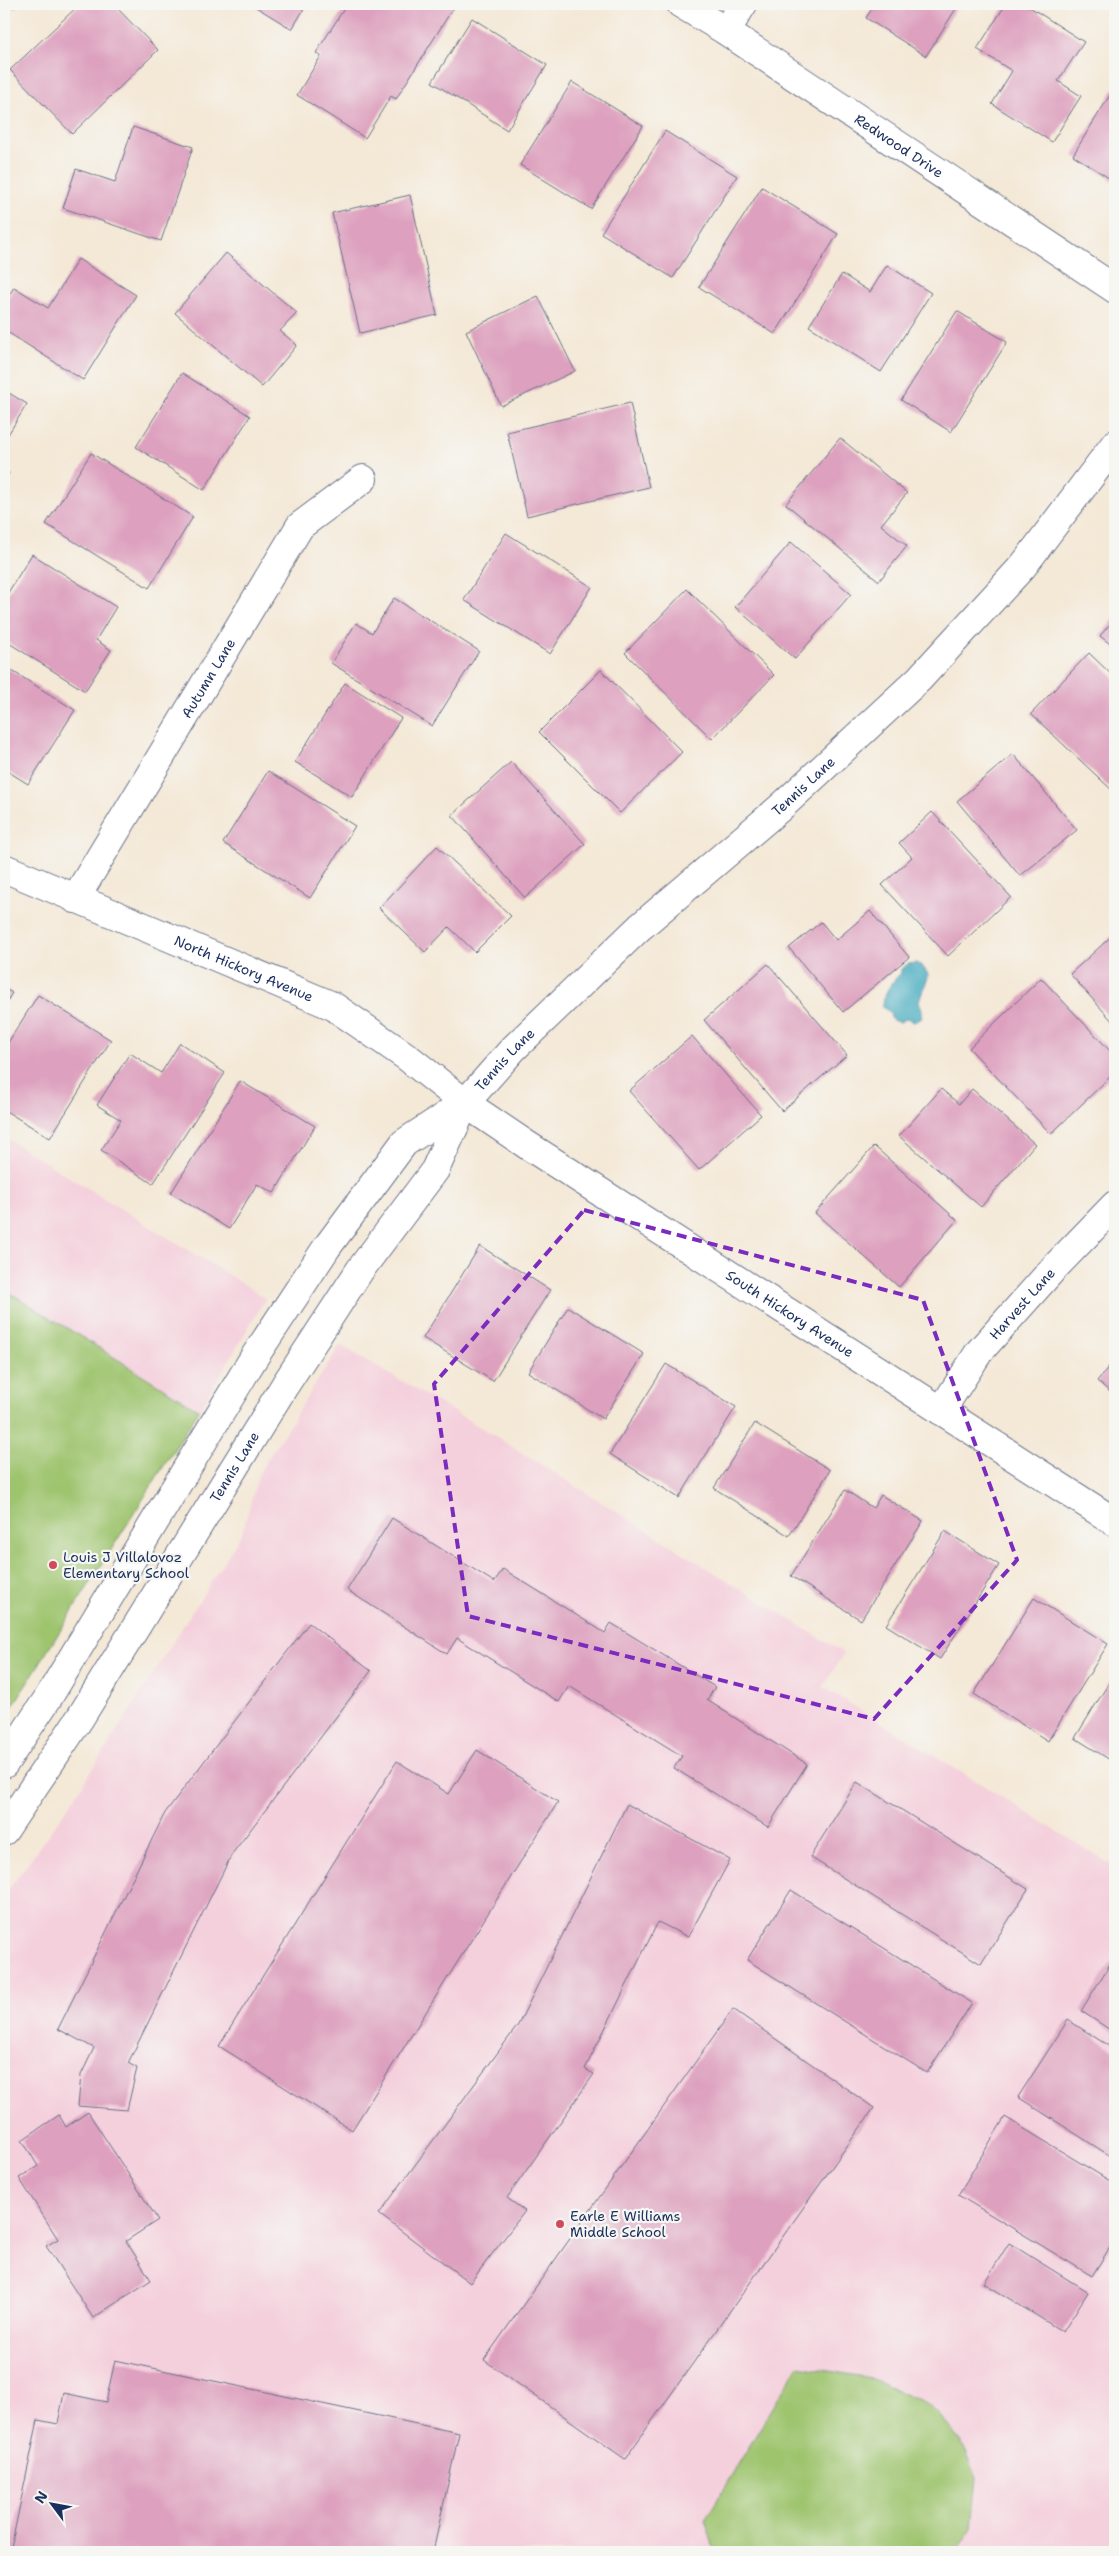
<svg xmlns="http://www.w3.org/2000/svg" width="1119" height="2556" font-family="'Shantell Sans',sans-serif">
  <rect width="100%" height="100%" fill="#f6f6f2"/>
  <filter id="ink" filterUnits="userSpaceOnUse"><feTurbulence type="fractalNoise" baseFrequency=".02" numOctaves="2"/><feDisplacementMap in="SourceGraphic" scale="10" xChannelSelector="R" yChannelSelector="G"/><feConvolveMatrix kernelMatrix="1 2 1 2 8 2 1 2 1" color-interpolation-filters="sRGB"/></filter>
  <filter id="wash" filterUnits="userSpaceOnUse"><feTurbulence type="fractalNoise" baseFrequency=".0096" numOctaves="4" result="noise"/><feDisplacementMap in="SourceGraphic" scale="20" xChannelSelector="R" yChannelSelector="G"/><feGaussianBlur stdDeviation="1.12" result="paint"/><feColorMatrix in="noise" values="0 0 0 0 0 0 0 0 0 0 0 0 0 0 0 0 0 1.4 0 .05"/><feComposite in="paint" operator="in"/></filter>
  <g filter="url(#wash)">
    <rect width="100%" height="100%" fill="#f4e8d6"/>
    <path fill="#f4cfdc" d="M4 1137 266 1298 199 1410 4 1720Z
      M340 1345 495 1436 844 1653 823 1687 1115 1867V2552H4V1896L74 1799 242 1533 259 1473Z"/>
    <path fill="#9ec46e" stroke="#5c7a66" d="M4 1289 199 1410 4 1720Z
      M798 2366 871 2378 930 2406 961 2441 977 2477 972 2528 956 2552H715L705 2519Z"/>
    <path fill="#3fa9be" stroke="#2d6c8e" d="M916 963 922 966 929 975 919 1001C922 1010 927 1019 913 1022L907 1018 899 1023 891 1019 890 1013 883 1007C882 995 892 981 901 973V969L908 964Z"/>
    <g id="blocks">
      <path fill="#dda0be" d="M4 4H16V7L4 6Z
        M80 4H113L158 50 72 134 10 70Z
        M251 4H307L292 29Z
        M347 4 455 5 396 99 391 96 365 138 297 95 321 56 316 53Z
        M875 4H959L926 56 866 18Z
        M1006 4H1025L1084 42 1058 81 1081 96 1052 142 992 104 1012 71 977 49Z
        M472 18 547 65 507 130 432 82Z
        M572 82 643 126 591 209 520 165Z
        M1115 87V182L1073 155Z
        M133 127 193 147 161 241 63 208 76 169 115 182Z
        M665 131 737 176 673 278 601 233Z
        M762 187 838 234 775 334 699 287Z
        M410 195 437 315 360 333 332 213Z
        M226 253 297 313 280 331 297 345 262 387 175 313Z
        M78 259 136 295 83 380 4 330V304L14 287 48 308Z
        M887 265 931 293 881 372 809 326 842 274 870 292Z
        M538 296 575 371 501 406 466 331Z
        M957 311 1007 342 951 432 901 400Z
        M182 373 250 416 204 490 136 447Z
        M4 390 27 404 4 441Z
        M630 403 649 487 527 516 507 432Z
        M840 438 907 493 881 525 907 546 879 581 786 504Z
        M91 453 193 517 149 588 46 524Z
        M4 470 9 473 4 482Z
        M506 533 592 587 550 654 464 600Z
        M791 542 851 594 795 659 735 607Z
        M32 554 116 607 96 640 111 650 85 691 4 640V599Z
        M687 589 774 675 712 739 625 653Z
        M394 598 479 651 432 726 331 663 356 623 372 633Z
        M1115 618V648L1100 636Z
        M1089 653 1115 678 1114 792 1031 714Z
        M4 666 75 710 28 784 4 769Z
        M601 670 682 752 620 813 539 732Z
        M345 683 401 718 352 797 295 762Z
        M1013 754 1077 830 1020 876 957 801Z
        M511 762 585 844 525 898 452 815Z
        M268 771 355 826 310 898 223 843Z
        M932 812 1011 897 948 956 882 885 912 857 899 843Z
        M437 846 511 916 475 952 449 927 425 952 379 908Z
        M870 911 909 957 843 1012 789 948 821 922 836 940Z
        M1115 933V1024L1070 974Z
        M768 964 847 1055 782 1111 704 1020Z
        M1041 978 1115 1056V1072L1051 1134 969 1048Z
        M4 988 12 993 4 1006Z
        M38 995 111 1040 50 1138 4 1110V1049Z
        M692 1036 761 1115 699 1170 629 1091Z
        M180 1043 225 1073 153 1184 101 1150 121 1120 97 1105 130 1053 161 1073Z
        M240 1081 315 1126 274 1193 257 1184 229 1229 171 1193Z
        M941 1089 959 1104 972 1089 1035 1144 981 1207 899 1136Z
        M874 1146 957 1220 899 1287 815 1213Z
        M480 1246 550 1290 493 1381 423 1338Z
        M568 1307 644 1354 603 1419 528 1372Z
        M1115 1359V1396L1097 1381Z
        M666 1364 736 1407 679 1498 610 1454Z
        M755 1423 830 1470 789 1536 714 1488Z
        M845 1490 873 1508 881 1495 923 1521 861 1620 791 1576Z
        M392 1518 494 1582 503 1569 605 1633 611 1623 715 1687 707 1700 807 1764 768 1827 674 1768 682 1756 569 1686 559 1702 457 1638 447 1654 347 1590Z
        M945 1531 999 1565 940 1659 886 1625Z
        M1034 1598 1108 1644 1048 1741 974 1694Z
        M309 1623 371 1671 232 1854 128 2063 137 2068 127 2110 78 2106 81 2075 94 2048 58 2029 165 1813Z
        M1115 1673V1763L1075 1738Z
        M477 1750 558 1802 352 2130 219 2046 397 1761 449 1794Z
        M857 1782 1028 1889 981 1964 810 1857Z
        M627 1804 730 1860 688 1937 658 1922 585 2069 594 2074 507 2198 525 2211 470 2283 379 2214 518 2025Z
        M791 1890 972 2003 927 2073 747 1960Z
        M1115 1956V2033L1081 2011Z
        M733 2009 874 2108 625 2459 484 2360Z
        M1068 2020 1115 2050V2159L1018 2097Z
        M88 2112 158 2220 126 2241 151 2280 93 2318 46 2246 58 2239 19 2178 38 2166 22 2140 59 2115 66 2127Z
        M1005 2117 1115 2184V2239L1092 2276 958 2195Z
        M1009 2243 1088 2292 1063 2332 984 2283Z
        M115 2360 459 2433 433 2552H10L38 2420 58 2424 64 2393 106 2402Z"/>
    </g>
  </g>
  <g filter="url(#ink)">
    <use href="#blocks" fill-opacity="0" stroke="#677088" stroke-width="1"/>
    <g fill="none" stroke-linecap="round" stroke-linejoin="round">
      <g stroke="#677088" stroke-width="30">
        <g id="minor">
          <path id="s1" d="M681 4 726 31 1115 289"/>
          <path d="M726 31 743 4"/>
          <path id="s2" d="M4 868 333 1006 407 1057 465 1103 527 1145 1115 1522"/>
          <path id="s3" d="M75 899 300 526 363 479"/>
          <path id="s4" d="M941 1411 979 1352 1054 1268 1115 1205"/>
          <path id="s5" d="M4 1764 48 1698 253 1359 327 1247 404 1143 465 1103 513 1049 640 927 781 807 919 679 1023 566 1115 444"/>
          <path id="s6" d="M4 1831 80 1718 285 1385 360 1270 435 1170 465 1103"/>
        </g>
      </g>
      <use href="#minor" stroke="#fff" stroke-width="28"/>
    </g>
  </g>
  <path fill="none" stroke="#7b2cbf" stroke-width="4" stroke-dasharray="10 6" stroke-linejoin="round" d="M584 1210 923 1300 1017 1560 874 1719 468 1616 434 1384Z"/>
  <g fill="#d1495b" stroke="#f6f6f2" stroke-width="2">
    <circle cx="53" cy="1565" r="5"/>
    <circle cx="560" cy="2224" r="5"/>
  </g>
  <g text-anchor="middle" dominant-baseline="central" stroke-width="4.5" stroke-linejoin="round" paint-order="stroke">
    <g font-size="14" fill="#1b2f5e" stroke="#f6f6f2">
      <text stroke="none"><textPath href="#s1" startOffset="260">Redwood Drive</textPath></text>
      <text stroke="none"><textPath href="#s3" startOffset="258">Autumn Lane</textPath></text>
      <text stroke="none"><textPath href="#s5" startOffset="1276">Tennis Lane</textPath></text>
      <text stroke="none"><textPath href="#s2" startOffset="260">North Hickory Avenue</textPath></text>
      <text stroke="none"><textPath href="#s5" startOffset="871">Tennis Lane</textPath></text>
      <text stroke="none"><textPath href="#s4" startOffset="135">Harvest Lane</textPath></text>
      <text stroke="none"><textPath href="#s2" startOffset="908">South Hickory Avenue</textPath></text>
      <text stroke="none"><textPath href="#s6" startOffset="431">Tennis Lane</textPath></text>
    </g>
    <g font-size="14" fill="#1b2f5e" stroke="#f6f6f2" text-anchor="start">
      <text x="63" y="1557">Louis J Villalovoz<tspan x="63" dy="16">Elementary School</tspan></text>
      <text x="570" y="2216">Earle E Williams<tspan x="570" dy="16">Middle School</tspan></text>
    </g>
  </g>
  <rect width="1119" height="2556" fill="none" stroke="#f6f6f2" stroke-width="20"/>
  <g transform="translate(52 2504) rotate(302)" stroke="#f6f6f2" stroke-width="4" paint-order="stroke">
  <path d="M0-4L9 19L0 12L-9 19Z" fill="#1b2f5e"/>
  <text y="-8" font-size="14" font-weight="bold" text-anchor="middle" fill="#1b2f5e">N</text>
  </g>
</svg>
